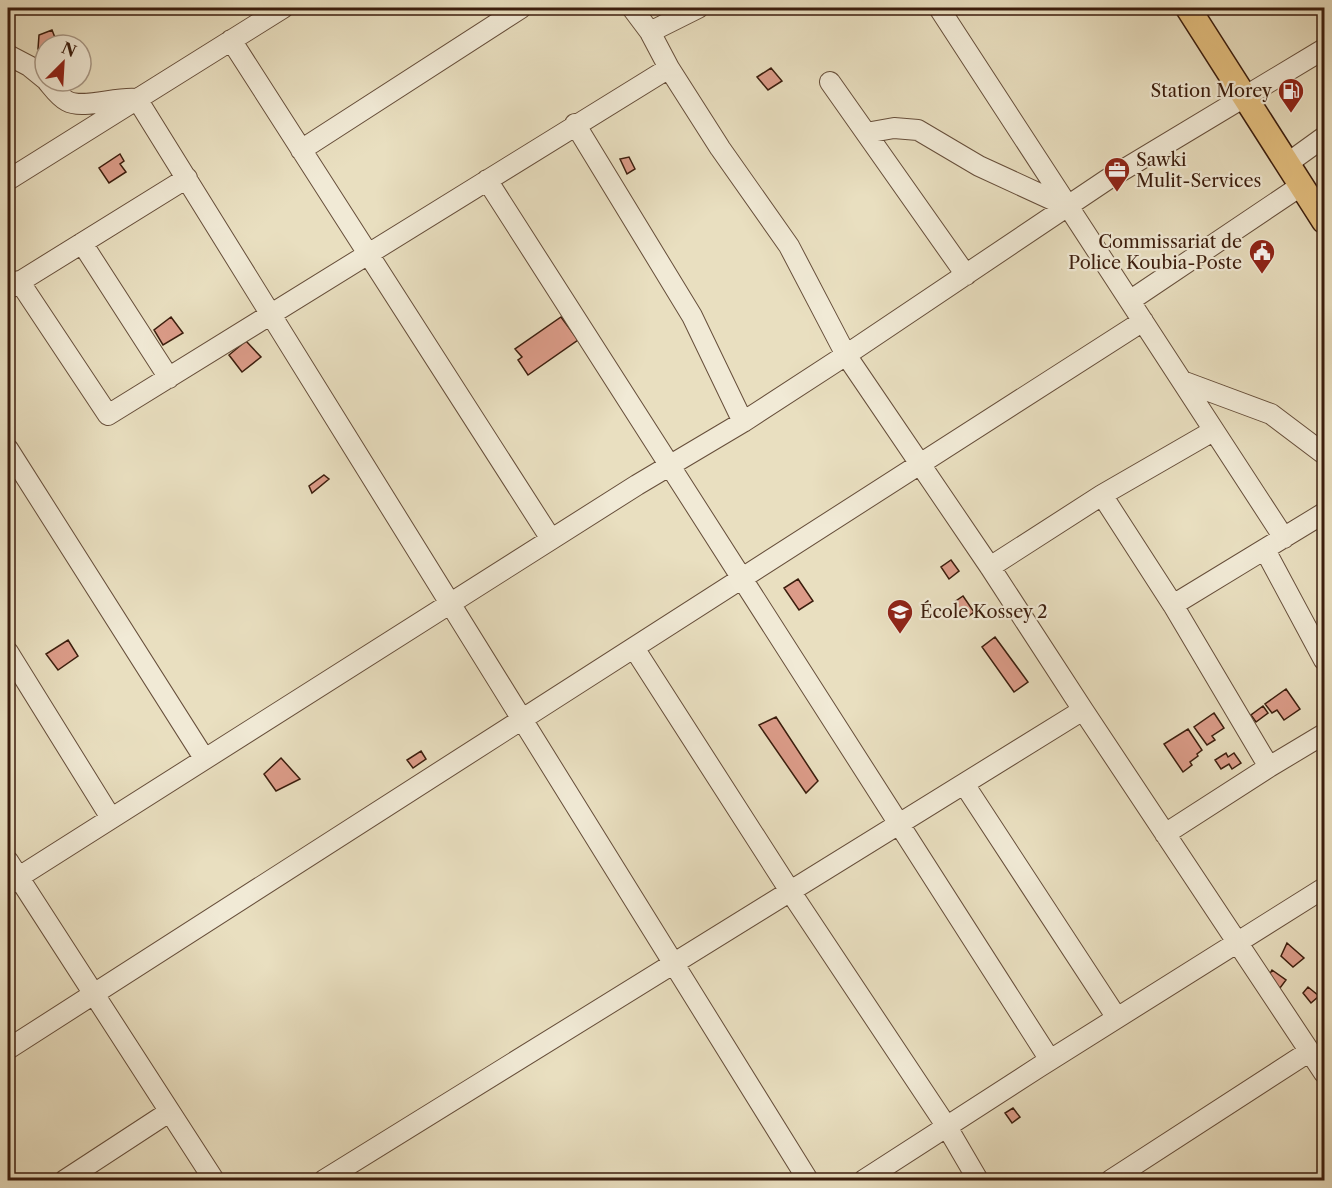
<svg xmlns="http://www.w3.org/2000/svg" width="1332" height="1188" font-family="'Libre Caslon Text',serif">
  <rect width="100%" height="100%" fill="#e9dfc0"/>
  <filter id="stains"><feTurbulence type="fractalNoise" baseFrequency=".00333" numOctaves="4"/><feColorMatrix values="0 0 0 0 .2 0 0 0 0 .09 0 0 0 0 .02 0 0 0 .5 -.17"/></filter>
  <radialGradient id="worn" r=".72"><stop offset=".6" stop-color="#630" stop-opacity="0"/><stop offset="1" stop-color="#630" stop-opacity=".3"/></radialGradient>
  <path fill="#dc9c89" stroke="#3b1d0d" stroke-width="1.5" d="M52 30 58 45H45V48L38 49 39 35Z
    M771 68 782 81 768 90 757 77Z
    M120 154 124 161 120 164 126 172 109 183 99 168Z
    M629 157 635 169 627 174 620 159Z
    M171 317 183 333 163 345 154 330Z
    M561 317 578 340 528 375 518 360 522 357 515 349Z
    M246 341 261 357 242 372 229 355Z
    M324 475 329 479 312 493 309 486Z
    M951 560 959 571 949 579 941 567Z
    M798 579 813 601 799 610 784 588Z
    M963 596 974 612 965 619 953 603Z
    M995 637 1028 682 1014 692 982 647Z
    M68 640 78 656 58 670 46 654Z
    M1286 689 1300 709 1284 720 1277 710 1272 713 1265 704Z
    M1263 706 1268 713 1256 722 1251 715Z
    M1214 713 1224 728 1212 736 1215 740 1207 745 1194 727Z
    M776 717 818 781 806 793 759 725Z
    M1188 729 1202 750 1197 754 1198 756 1190 762 1192 765 1183 772 1164 744Z
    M421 751 426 759 413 768 407 760Z
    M1226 753 1228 757 1234 753 1241 763 1232 769 1229 764 1221 769 1215 760Z
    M281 758 300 779 276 791 264 774Z
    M1287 943 1304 958 1293 967 1281 956Z
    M1272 970 1286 980 1277 992 1265 982Z
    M1308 987 1319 996 1311 1003 1303 993Z
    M1013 1108 1020 1117 1012 1123 1005 1113Z"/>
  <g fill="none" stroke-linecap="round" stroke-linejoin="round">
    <g stroke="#664e3a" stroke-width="22">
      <path id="minor" d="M632 8 650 32 669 68 720 148 789 246 846 355 990 567 1083 710 1324 1073
        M939 8 1284 538
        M650 32 698 8
        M231 40 551 539
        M8 55 29 66 45 79
        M47 81C53 88 59 97 67 101 83 110 117 96 137 99L808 1180
        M830 82 966 275
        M575 124 692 316 743 422
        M866 133 894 128 918 130 979 166 1068 207
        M301 150 521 8
        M1288 163 1324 137
        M8 180 283 8
        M487 180 1050 1060
        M82 243 169 378
        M19 281 108 415 669 68
        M8 289 187 178
        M1131 300 1302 185
        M1182 381 1271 414 1324 454
        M8 449 204 758
        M1102 495 1173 605 1269 767
        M1265 550 1324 660
        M990 567 1102 495 1213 431
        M1173 605 1324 513
        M634 648 790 891 947 1127 978 1180
        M8 652 111 818
        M964 784 1117 1018
        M1165 834 1269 767 1324 734
        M8 861 214 1180
        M8 884 637 485 743 422 846 355 1108 179 1324 49
        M8 1049 1143 321
        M65 1180 169 1112
        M324 1180 1083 710
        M864 1180 1039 1067 1324 888
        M1111 1180 1310 1051"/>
    </g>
    <g stroke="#3b1d0d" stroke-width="27">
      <path id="major" d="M1188 8 1324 221"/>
    </g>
    <use href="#minor" stroke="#f1ead6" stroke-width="20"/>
    <use href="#major" stroke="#e4c080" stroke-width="24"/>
  </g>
  <defs>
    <g id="fuel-pin" transform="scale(1.35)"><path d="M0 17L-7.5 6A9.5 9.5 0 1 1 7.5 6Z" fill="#8f2418" stroke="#f1ead6"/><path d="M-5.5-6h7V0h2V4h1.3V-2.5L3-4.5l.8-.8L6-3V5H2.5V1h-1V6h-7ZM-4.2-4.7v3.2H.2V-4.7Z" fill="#fff"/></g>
    <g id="office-pin" transform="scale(1.35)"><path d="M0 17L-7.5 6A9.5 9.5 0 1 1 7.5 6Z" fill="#8f2418" stroke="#f1ead6"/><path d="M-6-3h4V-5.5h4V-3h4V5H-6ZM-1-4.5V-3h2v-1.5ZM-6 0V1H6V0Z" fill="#fff"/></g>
    <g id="civic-pin" transform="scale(1.35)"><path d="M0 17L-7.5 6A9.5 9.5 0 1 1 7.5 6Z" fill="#8f2418" stroke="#f1ead6"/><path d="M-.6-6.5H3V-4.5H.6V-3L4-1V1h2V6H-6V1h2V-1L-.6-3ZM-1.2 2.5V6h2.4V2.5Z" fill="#fff"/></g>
    <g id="school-pin" transform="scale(1.35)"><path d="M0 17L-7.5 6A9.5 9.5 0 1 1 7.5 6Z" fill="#8f2418" stroke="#f1ead6"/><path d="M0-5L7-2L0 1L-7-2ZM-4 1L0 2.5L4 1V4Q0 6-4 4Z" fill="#fff"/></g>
  </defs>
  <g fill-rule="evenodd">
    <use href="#fuel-pin" x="1291" y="91"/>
    <use href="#office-pin" x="1117" y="170"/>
    <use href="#civic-pin" x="1262" y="252"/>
    <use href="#school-pin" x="900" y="612"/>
  </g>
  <g text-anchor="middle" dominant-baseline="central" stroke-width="4.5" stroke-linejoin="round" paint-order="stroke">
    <g font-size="18" fill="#3b1d0d" stroke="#f1ead6" text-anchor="end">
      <text x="1272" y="91">Station Morey</text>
      <text x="1136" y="160" text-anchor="start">Sawki<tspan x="1136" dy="21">Mulit-Services</tspan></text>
      <text x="1242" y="242">Commissariat de<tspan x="1242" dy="21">Police Koubia-Poste</tspan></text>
      <text x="920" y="612" text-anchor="start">École Kossey 2</text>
    </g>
  </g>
  <rect width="1332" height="1188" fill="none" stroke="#e9dfc0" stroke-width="30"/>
  <rect x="9" y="9" width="1314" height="1170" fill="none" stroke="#3b1d0d" stroke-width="3"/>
  <rect x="15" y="15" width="1302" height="1158" fill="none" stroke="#3b1d0d" stroke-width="1.5"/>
  <g transform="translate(63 63) rotate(24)"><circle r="28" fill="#f1ead6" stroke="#a89886" stroke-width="1.5"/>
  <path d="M0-4.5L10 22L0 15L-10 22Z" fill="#8f2418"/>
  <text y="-9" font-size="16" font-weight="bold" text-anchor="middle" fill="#3b1d0d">N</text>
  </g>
  <rect width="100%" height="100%" filter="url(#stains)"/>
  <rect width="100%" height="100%" fill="url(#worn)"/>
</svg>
